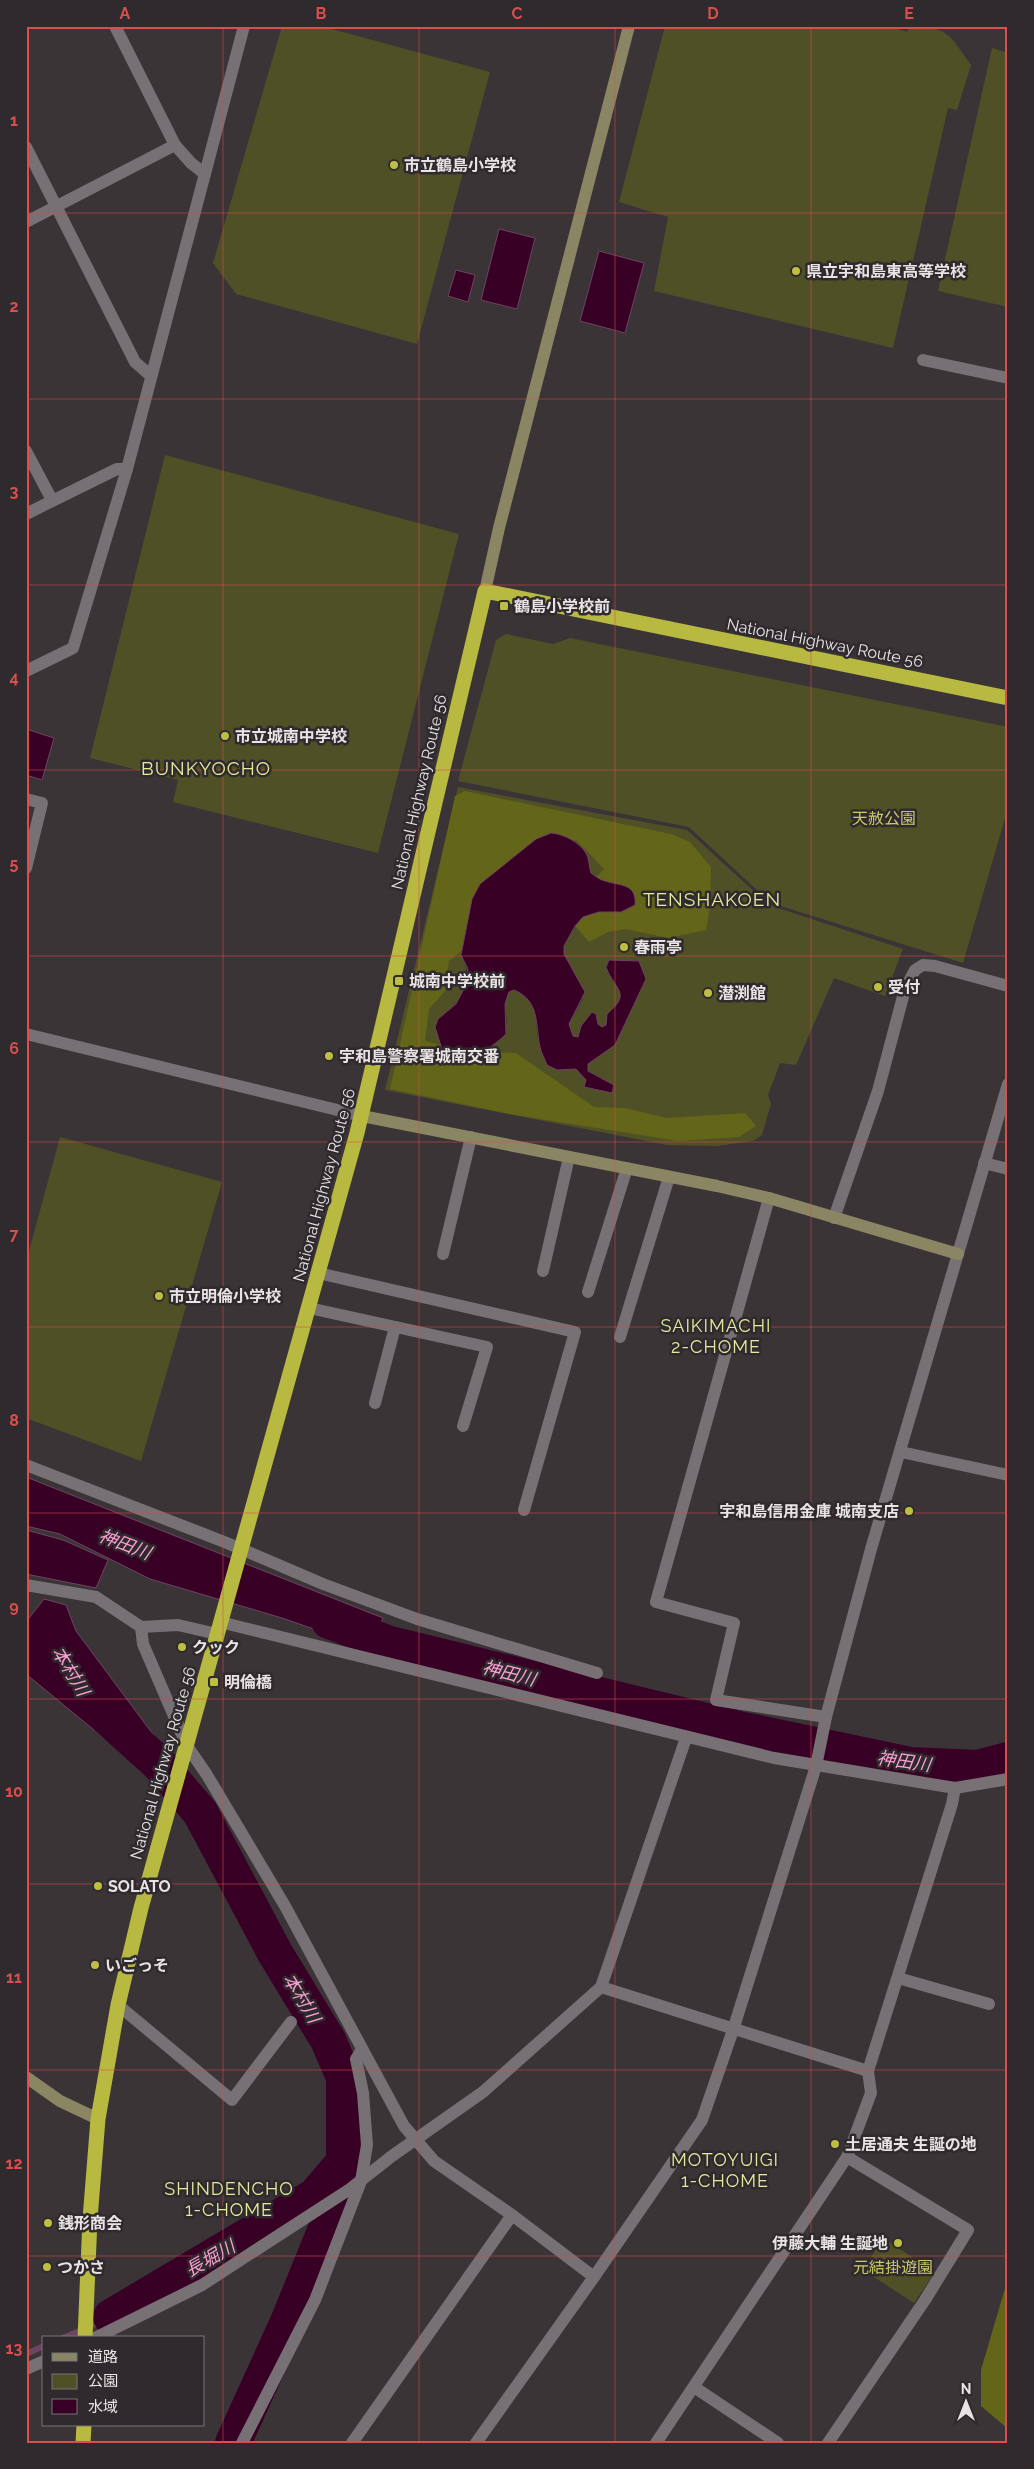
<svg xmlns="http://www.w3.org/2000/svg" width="1034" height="2469" viewBox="0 0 1034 2469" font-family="Raleway,'Noto Sans JP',sans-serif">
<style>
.green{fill:#4f5026;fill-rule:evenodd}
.forest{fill:#636518}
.water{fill:#390026;stroke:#6e4460}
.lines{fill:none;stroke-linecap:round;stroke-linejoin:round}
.stream{stroke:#6e4460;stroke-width:6}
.river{stroke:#390026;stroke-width:36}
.lane{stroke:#777074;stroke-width:12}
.street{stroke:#777074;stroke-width:12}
.secondary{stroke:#8a8664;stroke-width:12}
.highway{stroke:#b7b940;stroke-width:15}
.grid{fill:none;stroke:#da4e4e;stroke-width:1;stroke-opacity:0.55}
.poi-dot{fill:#bdbf43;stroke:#2f2a2d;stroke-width:2}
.labels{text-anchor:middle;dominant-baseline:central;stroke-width:5;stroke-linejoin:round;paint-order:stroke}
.poi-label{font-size:16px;font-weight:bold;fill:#e8e4e6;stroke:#2f2a2d;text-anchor:start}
.street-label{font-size:16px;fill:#e8e4e6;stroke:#2f2a2d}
.park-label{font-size:16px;fill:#c8cb65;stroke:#2f2a2d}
.neighbourhood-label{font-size:18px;letter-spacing:1px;fill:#e5e99a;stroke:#2f2a2d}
.water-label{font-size:18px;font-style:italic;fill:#fa9ed1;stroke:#2f2a2d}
.quarter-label{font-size:19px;letter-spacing:1px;fill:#e5e99a;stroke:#2f2a2d}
.neatline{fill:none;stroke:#da4e4e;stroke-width:2}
.grid-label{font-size:16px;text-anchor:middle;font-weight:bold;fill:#da4e4e}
</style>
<rect width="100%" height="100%" fill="#3a3437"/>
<!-- green -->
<g class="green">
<polygon points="282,26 321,26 490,72 417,344 236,294 213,263"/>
<path d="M665 26H890L907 32 910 26C949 26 950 36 971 65L957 110 948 108 893 348 654 291 668 217 619 202Z"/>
<polygon points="992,48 1008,53 1008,307 938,291"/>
<polygon points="165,455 459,534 378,853 173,802 178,780 90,758"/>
<polygon points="506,634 553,644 570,638 1008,727 1008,808 963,963 771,903 689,827 458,781 496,640"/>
<path d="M458 787 687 830 769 905 903 949 885 996 834 978 796 1065 780 1063 768 1095 771 1104 762 1135 753 1141 717 1146 667 1145 385 1090ZM587 854 590 873 603 881 564 946V954L583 999 569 1024 573 1036 578 1037 581 1026 597 1018 598 1024 602 1027 606 1025 607 1014C615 1007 621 1001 621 990L609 975 606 967 609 960H636L646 979 615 1045 588 1064V1071L601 1077 584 1086 586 1080 576 1069 557 1070C552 1063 542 1055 540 1048 532 1023 544 1002 513 990L509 992 505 1004 507 1023 438 1019C461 1000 476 986 461 955Z"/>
<polygon points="60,1137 222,1182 141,1461 26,1418 26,1262"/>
<polygon points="883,2238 935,2272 914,2303 863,2270"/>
</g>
<!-- forest -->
<g class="forest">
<polygon points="465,791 671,834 690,842 711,867 710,906 706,930 668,938 626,929 608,932 589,942 572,922 583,890 604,869 576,840 547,847 477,939 449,961 446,990 429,1009 425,1041 462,1051 516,1053 594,1107 625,1108 667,1118 745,1113 756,1126 739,1137 678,1141 515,1115 390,1089 455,796"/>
<polygon points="1008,2278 1008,2428 1007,2428 981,2406 981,2370"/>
</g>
<!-- water -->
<g class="water">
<polygon points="499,229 535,238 517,309 481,300"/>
<polygon points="599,251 644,263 625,333 580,321"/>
<polygon points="456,270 475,275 468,302 448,296"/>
<polygon points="26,729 54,738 42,780 26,775"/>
<path d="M551 833C564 834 579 842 586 853 589 858 589 867 591 873 595 876 600 880 605 881 620 886 637 883 635 905L621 912H599L583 917 575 926 564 946V954L585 992 569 1024 573 1036 578 1037 581 1026 592 1012 596 1014 598 1024 602 1027 606 1025 607 1014C633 992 614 990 606 967L609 960 639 961 646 979 615 1045 588 1064V1071L614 1085 612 1093 584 1087 586 1080 576 1069 557 1070 547 1065C545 1059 541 1053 540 1047 535 1023 540 1001 514 990L509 992 505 1004 506 1034C492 1048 467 1064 446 1062L435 1027 438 1019 456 1004 466 985 468 969 461 955 472 899 480 884 536 839Z"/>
<polygon points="26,1477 383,1618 372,1649 282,1618 150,1579 60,1534 26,1526"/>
<polygon points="26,1530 63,1540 108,1560 96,1588 26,1574"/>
<polygon points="44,1599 66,1605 76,1631 155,1737 133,1762 26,1674 26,1622"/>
</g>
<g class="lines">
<!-- stream -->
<g class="stream">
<polyline points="63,2338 111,2317"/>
<polyline points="26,2354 44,2346"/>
</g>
<!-- river -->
<g class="river">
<polyline points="329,1621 390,1644 739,1729 911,1765 978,1768 1008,1760"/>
<polyline points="107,1717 157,1762 200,1812 275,1953 328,2040 344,2077 344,2172 338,2199 288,2322 233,2443"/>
<polyline points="111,2317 315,2196 344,2162"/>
</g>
<!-- lane -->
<g class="lane">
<polyline points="923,360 1008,378"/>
<polyline points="26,799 42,803 26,868"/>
<polyline points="834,1218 878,1091 905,989 915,970 923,965 935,966 1008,986"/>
<polyline points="443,1254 471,1137"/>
<polyline points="543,1271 569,1157"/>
<polyline points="588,1292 627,1168"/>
<polyline points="309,1308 487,1347 463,1426"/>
<polyline points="620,1337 669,1177"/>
<polyline points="375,1403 395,1327"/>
<polyline points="898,1978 989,2004"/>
<polyline points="118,2005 232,2100 291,2022"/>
</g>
<!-- street -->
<g class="street">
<polyline points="115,26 175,145 191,163 205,174"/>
<polyline points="26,147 135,362 151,376"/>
<polyline points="26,222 175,145"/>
<polyline points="26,451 52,500"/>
<polyline points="26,514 117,469 127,469"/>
<polyline points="26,671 73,648 127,469 244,26"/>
<polyline points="26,1034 362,1116"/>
<polyline points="984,1163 1008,1169"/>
<polyline points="769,1198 656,1602 734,1623 716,1700 826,1717"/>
<polyline points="318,1273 575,1332 524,1510"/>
<polyline points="901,1452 1008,1475"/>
<polyline points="26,1465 227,1543 323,1584 417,1619 597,1673"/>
<polyline points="26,1585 96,1597 141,1627 178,1625 217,1634"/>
<polyline points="220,1622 774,1758 955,1788 1008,1779"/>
<polyline points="141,1627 143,1644 187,1746 207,1775 285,1906 404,2126 434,2161 512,2215 594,2277"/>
<polyline points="601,1987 868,2071"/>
<polyline points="95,2338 202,2285 350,2189 392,2156 483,2092 601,1987 686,1738"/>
<polyline points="26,2369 44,2361"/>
<polyline points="694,2387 778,2443"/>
<polyline points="242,2443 315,2300 361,2181 367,2145 363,2093 356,2059 362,2049"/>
<polyline points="352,2443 512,2215"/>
<polyline points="476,2443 594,2277 702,2120 733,2030 816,1766 826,1717 871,1549 1008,1084"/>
<polyline points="656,2443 847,2157 871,2093 868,2071 952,1804 955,1788"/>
<polyline points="828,2443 925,2300 968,2230 847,2157"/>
</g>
<!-- secondary -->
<g class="secondary">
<polyline points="485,591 499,528 629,26"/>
<polyline points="362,1116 717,1186 769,1198 958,1254"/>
<polyline points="26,2077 60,2101 98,2119"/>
</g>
<!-- highway -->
<g class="highway">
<polyline points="85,2338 90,2219 98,2119 118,2005 141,1908 357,1133 485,591 1008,698"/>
<polyline points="83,2443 84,2425"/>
</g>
</g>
<!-- grid -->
<path class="grid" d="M223 26V2443M419 26V2443M615 26V2443M811 26V2443M26 213H1008M26 399H1008M26 585H1008M26 770H1008M26 956H1008M26 1142H1008M26 1327H1008M26 1513H1008M26 1699H1008M26 1884H1008M26 2070H1008M26 2256H1008"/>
<!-- markers -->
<g class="poi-dot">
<circle cx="394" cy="165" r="5"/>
<circle cx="796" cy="271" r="5"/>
<rect x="499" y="601" width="10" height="10" rx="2.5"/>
<circle cx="225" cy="736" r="5"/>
<circle cx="624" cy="947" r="5"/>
<rect x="394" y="976" width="10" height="10" rx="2.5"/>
<circle cx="878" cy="987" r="5"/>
<circle cx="708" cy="993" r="5"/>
<circle cx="329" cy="1056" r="5"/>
<circle cx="159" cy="1296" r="5"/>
<circle cx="909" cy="1511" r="5"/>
<circle cx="182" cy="1647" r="5"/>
<rect x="209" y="1677" width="10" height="10" rx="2.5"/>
<circle cx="98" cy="1886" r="5"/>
<circle cx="95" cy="1965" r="5"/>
<circle cx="835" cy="2144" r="5"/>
<circle cx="48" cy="2223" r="5"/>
<circle cx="898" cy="2243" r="5"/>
<circle cx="47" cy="2267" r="5"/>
</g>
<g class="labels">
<!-- poi labels -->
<g class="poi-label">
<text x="404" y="165">市立鶴島小学校</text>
<text x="806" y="271">県立宇和島東高等学校</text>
<text x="514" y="606">鶴島小学校前</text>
<text x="235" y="736">市立城南中学校</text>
<text x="634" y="947">春雨亭</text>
<text x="409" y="981">城南中学校前</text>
<text x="888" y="987">受付</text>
<text x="718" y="993">潜渕館</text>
<text x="339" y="1056">宇和島警察署城南交番</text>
<text x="169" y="1296">市立明倫小学校</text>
<text x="899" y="1511" text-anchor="end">宇和島信用金庫 城南支店</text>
<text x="192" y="1647">クック</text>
<text x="224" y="1682">明倫橋</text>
<text x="108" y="1886">SOLATO</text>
<text x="105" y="1965">いごっそ</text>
<text x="845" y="2144">土居通夫 生誕の地</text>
<text x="58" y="2223">銭形商会</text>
<text x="888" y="2243" text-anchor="end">伊藤大輔 生誕地</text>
<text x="57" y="2267">つかさ</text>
</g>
<!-- street labels -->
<g class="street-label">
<text transform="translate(825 643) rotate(11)">National Highway Route 56</text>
<text transform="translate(419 792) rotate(-77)">National Highway Route 56</text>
<text transform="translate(324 1185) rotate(-75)">National Highway Route 56</text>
<text transform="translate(163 1763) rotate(-74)">National Highway Route 56</text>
</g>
<!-- park labels -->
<g class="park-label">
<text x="884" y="818">天赦公園</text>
<text x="893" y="2267">元結掛遊園</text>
</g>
<!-- neighbourhood labels -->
<g class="neighbourhood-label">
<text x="716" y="1325">SAIKIMACHI<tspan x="716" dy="21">2-CHOME</tspan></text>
<text x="725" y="2159">MOTOYUIGI<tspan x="725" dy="21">1-CHOME</tspan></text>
<text x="229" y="2188">SHINDENCHO<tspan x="229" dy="21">1-CHOME</tspan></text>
</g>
<!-- water labels -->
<g class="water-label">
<text transform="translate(125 1544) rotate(21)">神田川</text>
<text transform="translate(71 1671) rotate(59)">本村川</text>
<text transform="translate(509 1673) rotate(14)">神田川</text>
<text transform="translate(904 1761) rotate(8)">神田川</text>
<text transform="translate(302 1998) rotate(59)">本村川</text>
<text transform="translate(210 2258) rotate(-30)">長堀川</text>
</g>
<!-- quarter labels -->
<g class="quarter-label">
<text x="206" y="768">BUNKYOCHO</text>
<text x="712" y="899">TENSHAKOEN</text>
</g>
</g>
<!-- border -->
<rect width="1034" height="2469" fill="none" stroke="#2f2a2d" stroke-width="55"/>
<!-- legend -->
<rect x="42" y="2336" width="162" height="90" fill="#2f2a2d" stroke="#797477"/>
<rect x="52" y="2353" width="25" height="8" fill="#8a8664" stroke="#797477"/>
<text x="88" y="2362" font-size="15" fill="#e8e4e6">道路</text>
<rect x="52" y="2374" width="25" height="15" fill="#4f5026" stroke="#797477"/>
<text x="88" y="2386" font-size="15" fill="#e8e4e6">公園</text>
<rect x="52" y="2399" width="25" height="15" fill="#390026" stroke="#797477"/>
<text x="88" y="2412" font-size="15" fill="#e8e4e6">水域</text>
<!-- north arrow -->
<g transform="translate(966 2402)" stroke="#2f2a2d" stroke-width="4" paint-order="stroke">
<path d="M0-4L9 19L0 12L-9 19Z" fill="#e8e4e6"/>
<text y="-8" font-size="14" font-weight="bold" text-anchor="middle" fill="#e8e4e6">N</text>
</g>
<rect x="28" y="28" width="978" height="2414" class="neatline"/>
<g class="grid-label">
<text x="125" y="19">A</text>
<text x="321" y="19">B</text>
<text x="517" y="19">C</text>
<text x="713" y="19">D</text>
<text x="909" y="19">E</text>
<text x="14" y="126">1</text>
<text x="14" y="312">2</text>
<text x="14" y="497">3</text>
<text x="14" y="683">4</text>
<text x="14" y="869">5</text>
<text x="14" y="1054">6</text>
<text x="14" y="1240">7</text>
<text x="14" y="1426">8</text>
<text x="14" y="1612">9</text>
<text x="14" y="1797">10</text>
<text x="14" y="1983">11</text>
<text x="14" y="2169">12</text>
<text x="14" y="2354">13</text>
</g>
</svg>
